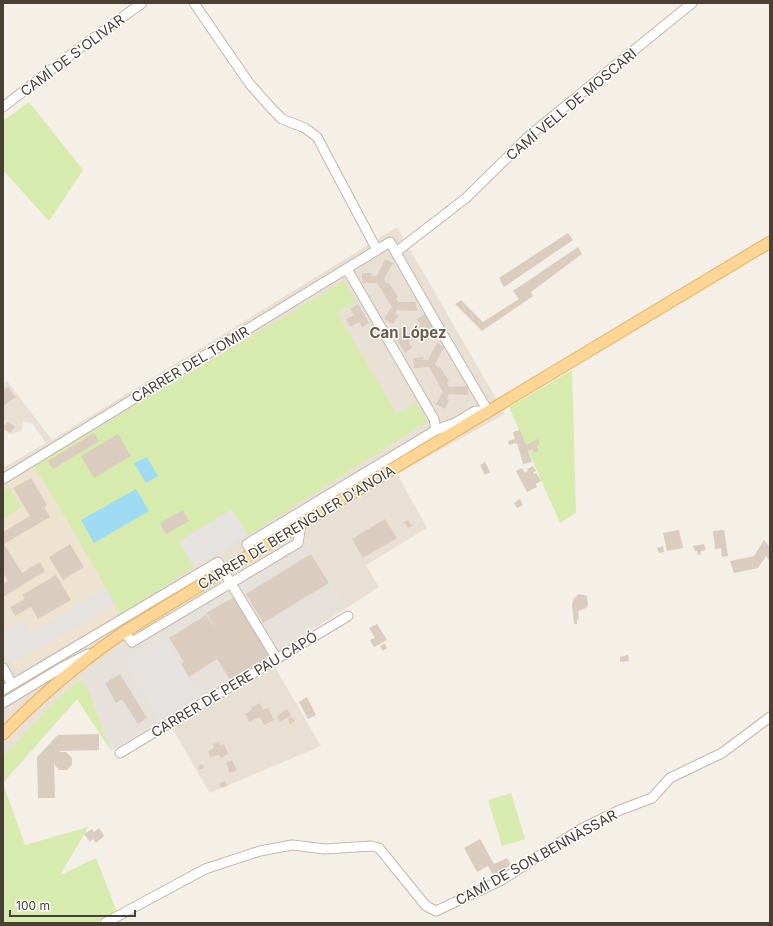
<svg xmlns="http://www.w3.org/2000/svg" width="773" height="926" viewBox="0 0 773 926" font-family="Inter,sans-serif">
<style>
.residential{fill:#e9e0d5}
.industrial{fill:#e7e1dc}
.education{fill:#eee3d0}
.green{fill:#d6ebad}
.parking{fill:#e5e2df}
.water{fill:#a0dbf4}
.building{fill:#daccbf}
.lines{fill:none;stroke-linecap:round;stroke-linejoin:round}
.minor-casing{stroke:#c3b9ac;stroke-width:11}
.major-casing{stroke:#eab25f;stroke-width:13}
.minor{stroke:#fff;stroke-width:9}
.major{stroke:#ffd695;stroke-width:11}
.labels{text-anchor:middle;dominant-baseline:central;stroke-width:3;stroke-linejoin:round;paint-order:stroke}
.street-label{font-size:14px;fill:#483f35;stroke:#fff}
.neighbourhood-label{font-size:15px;font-weight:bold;fill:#6b5b4c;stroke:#fff}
</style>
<rect width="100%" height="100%" fill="#f4efe7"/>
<!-- residential -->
<g class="residential">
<polygon points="397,227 505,414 397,474 427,528 366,565 379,587 345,609 307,545 303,535 113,650 55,701 3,756 3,468 46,443 32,423 23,422 22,431 10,434 3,430 3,426 5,422 3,418 3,385 7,381 52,440"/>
<polygon points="269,657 321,746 210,793 166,718"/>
</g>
<!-- industrial -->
<polygon class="industrial" points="303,535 307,545 345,609 269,657 111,751 89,691 80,679 113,650"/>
<!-- education -->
<polygon class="education" points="34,466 78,538 121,614 20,670 11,664 3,652 3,485"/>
<!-- green -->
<g class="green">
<polygon points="29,102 83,170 49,221 3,170 3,121"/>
<polygon points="344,281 356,301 337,313 397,414 416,403 428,421 248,535 231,510 179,541 194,567 121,614 64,515 34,466"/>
<polygon points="572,370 576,513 560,523 509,407"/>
<polygon points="9,487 22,507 3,519 3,491"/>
<polygon points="80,679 89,691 111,751 77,699 3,783 3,756 55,701"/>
<polygon points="3,784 25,845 88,827 82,838 60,875 96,858 117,912 95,923 3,923"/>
<polygon points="511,793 525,839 502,846 488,800"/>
</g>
<!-- parking -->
<g class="parking">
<polygon points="232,509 248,535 194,567 179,541"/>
<polygon points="106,587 115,604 11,664 3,652 3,632 23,620 31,633"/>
<polygon points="163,634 201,696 158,720 123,660"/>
</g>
<!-- water -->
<g class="water">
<polygon points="147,457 158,476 146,483 134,463"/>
<polygon points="136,489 149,511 94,543 81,520"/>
</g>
<!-- building -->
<g class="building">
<polygon points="568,233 573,240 504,287 499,278"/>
<polygon points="578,247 582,254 531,292 533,296 482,331 455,304 461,300 483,322 519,299 513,291"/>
<polygon points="385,259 393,263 384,279 386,283 389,283 398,297 396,298 398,302 416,302 417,311 397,310 395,314 398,316 393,324 384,319 392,307 377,283 362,283 362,273 372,273 371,276 377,276"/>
<polygon points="358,304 369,323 362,327 359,322 350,327 346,319 354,315 350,309"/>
<polygon points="425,314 436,333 428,338 425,332 409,342 412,348 405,353 393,333 401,328 405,335 413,330 420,325 417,319"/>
<polygon points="437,343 444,347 435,364 438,368 440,367 449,381 447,383 449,387 468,386 468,395 449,394 447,399 449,400 445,409 436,404 443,392 429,367 414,368 413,358 424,357 423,360 428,360"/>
<polygon points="4,387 5,389 8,387 16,397 3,406"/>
<polygon points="8,422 15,427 10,433 3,428"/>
<polygon points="520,430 526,445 538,439 540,444 536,446 539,451 534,453 532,449 528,451 532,462 523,464 517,443 509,445 508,441 515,439 513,432"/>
<polygon points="94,433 99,441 53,469 48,461"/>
<polygon points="118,434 131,456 94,478 81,456"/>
<polygon points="485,462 490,472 485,475 480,465"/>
<polygon points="533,466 536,471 533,472 534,474 536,473 541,481 536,484 537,487 527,492 516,471 522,468 525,473 528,471 527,469"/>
<polygon points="31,478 47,505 44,507 50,517 4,544 22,573 40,562 45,571 3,597 3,584 8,581 3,572 3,532 30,516 13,488"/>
<polygon points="520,499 523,505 517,508 514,503"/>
<polygon points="183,510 189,521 166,534 160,523"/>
<polygon points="385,519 397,538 363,558 352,539"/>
<polygon points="408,520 412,526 408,528 404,522"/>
<polygon points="679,530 683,548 667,551 663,533"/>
<polygon points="724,530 728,556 722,557 721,548 715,549 713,531"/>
<polygon points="764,540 770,548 770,561 766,556 758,568 734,573 730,561 754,556"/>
<polygon points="70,544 84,567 63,580 49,557"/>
<polygon points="704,544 706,550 701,551 701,554 698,555 697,551 695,551 693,546"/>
<polygon points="663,546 664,552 659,553 657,548"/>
<polygon points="311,554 329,583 263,623 246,594"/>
<polygon points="56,575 71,600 38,619 31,607 15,616 10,607 25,599 22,595"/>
<polygon points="579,594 587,596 588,605 586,608 578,611 579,619 577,620 577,624 574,624 572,604 574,598"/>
<polygon points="234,597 269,656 230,680 217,659 189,677 181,664 184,662 169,638 206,615 217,631 206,613"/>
<polygon points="377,624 387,640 374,647 370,640 375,638 369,628"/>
<polygon points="385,644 387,648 383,651 380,646"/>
<polygon points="628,655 629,661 620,662 620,657"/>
<polygon points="120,674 147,718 138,724 122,699 116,703 105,683"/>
<polygon points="307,697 316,715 308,719 299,702"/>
<polygon points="260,703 263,710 268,708 274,720 264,725 260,717 249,722 245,714 252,710 251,708"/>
<polygon points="287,709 291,715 280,722 277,716"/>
<polygon points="292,717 295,721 290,724 288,719"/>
<polygon points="99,734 99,750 60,751 59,752 66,752 72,758 72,765 67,770 59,770 54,764 55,798 38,798 37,757 58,735"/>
<polygon points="219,742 220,745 224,744 228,754 221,758 219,755 210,757 208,751 214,748 213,744"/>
<polygon points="232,760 237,770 230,773 226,763"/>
<polygon points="203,764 204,768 199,770 198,766"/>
<polygon points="225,781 227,786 221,788 219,784"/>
<polygon points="99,828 104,836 96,843 93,839 90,842 84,834 92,829 94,832"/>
<polygon points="480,839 494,864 507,858 511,865 493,875 488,866 477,872 464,848"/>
</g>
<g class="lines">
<!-- minor casing -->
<g class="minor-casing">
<g id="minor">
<polyline points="194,3 249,83 271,108 282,119 305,128 317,137 377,250"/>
<polyline points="3,107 77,50 142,3"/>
<polyline points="396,252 466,198 530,135 692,3"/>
<polyline points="347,269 434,419 436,430"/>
<polyline points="3,479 390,242 432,316 488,411"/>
<polyline points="253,554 247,544 436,430 455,423 475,411 488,411"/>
<polyline points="124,632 132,642 298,543 301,524"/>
<polyline points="3,668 12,684"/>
<polyline points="3,690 218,562 277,659"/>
<polyline points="3,703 61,668 88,654"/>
<polyline points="120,753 348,616"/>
<polyline points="105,923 205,869 260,851 292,845 325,849 371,846 379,848 426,906 436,911 500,881 581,829 620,810 652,798 670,778 722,753 770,717"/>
</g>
</g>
<!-- major casing -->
<g class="major-casing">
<path id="major" d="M3 734C40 696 81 661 124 632L301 524 770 242"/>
</g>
<!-- minor -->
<use href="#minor" class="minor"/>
<!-- major -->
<use href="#major" class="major"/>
</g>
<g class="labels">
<!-- street labels -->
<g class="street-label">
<text transform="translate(72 55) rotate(-37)">CAMÍ DE S'OLIVAR</text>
<text transform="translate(571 104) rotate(-40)">CAMÍ VELL DE MOSCARI</text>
<text transform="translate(190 364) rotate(-31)">CARRER DEL TOMIR</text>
<text transform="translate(296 527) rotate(-31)">CARRER DE BERENGUER D'ANOIA</text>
<text transform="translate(234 684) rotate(-31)">CARRER DE PERE PAU CAPÓ</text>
<text transform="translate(536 857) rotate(-29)">CAMÍ DE SON BENNÀSSAR</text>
</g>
<!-- neighbourhood labels -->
<g class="neighbourhood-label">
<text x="408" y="332">Can López</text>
</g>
</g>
<!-- border -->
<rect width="773" height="926" fill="none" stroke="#483f35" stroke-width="8"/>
<!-- scale -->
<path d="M10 910v6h125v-6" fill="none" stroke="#483f35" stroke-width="2"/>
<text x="16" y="910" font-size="12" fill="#483f35" stroke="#ffffff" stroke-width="3" paint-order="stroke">100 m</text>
</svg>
